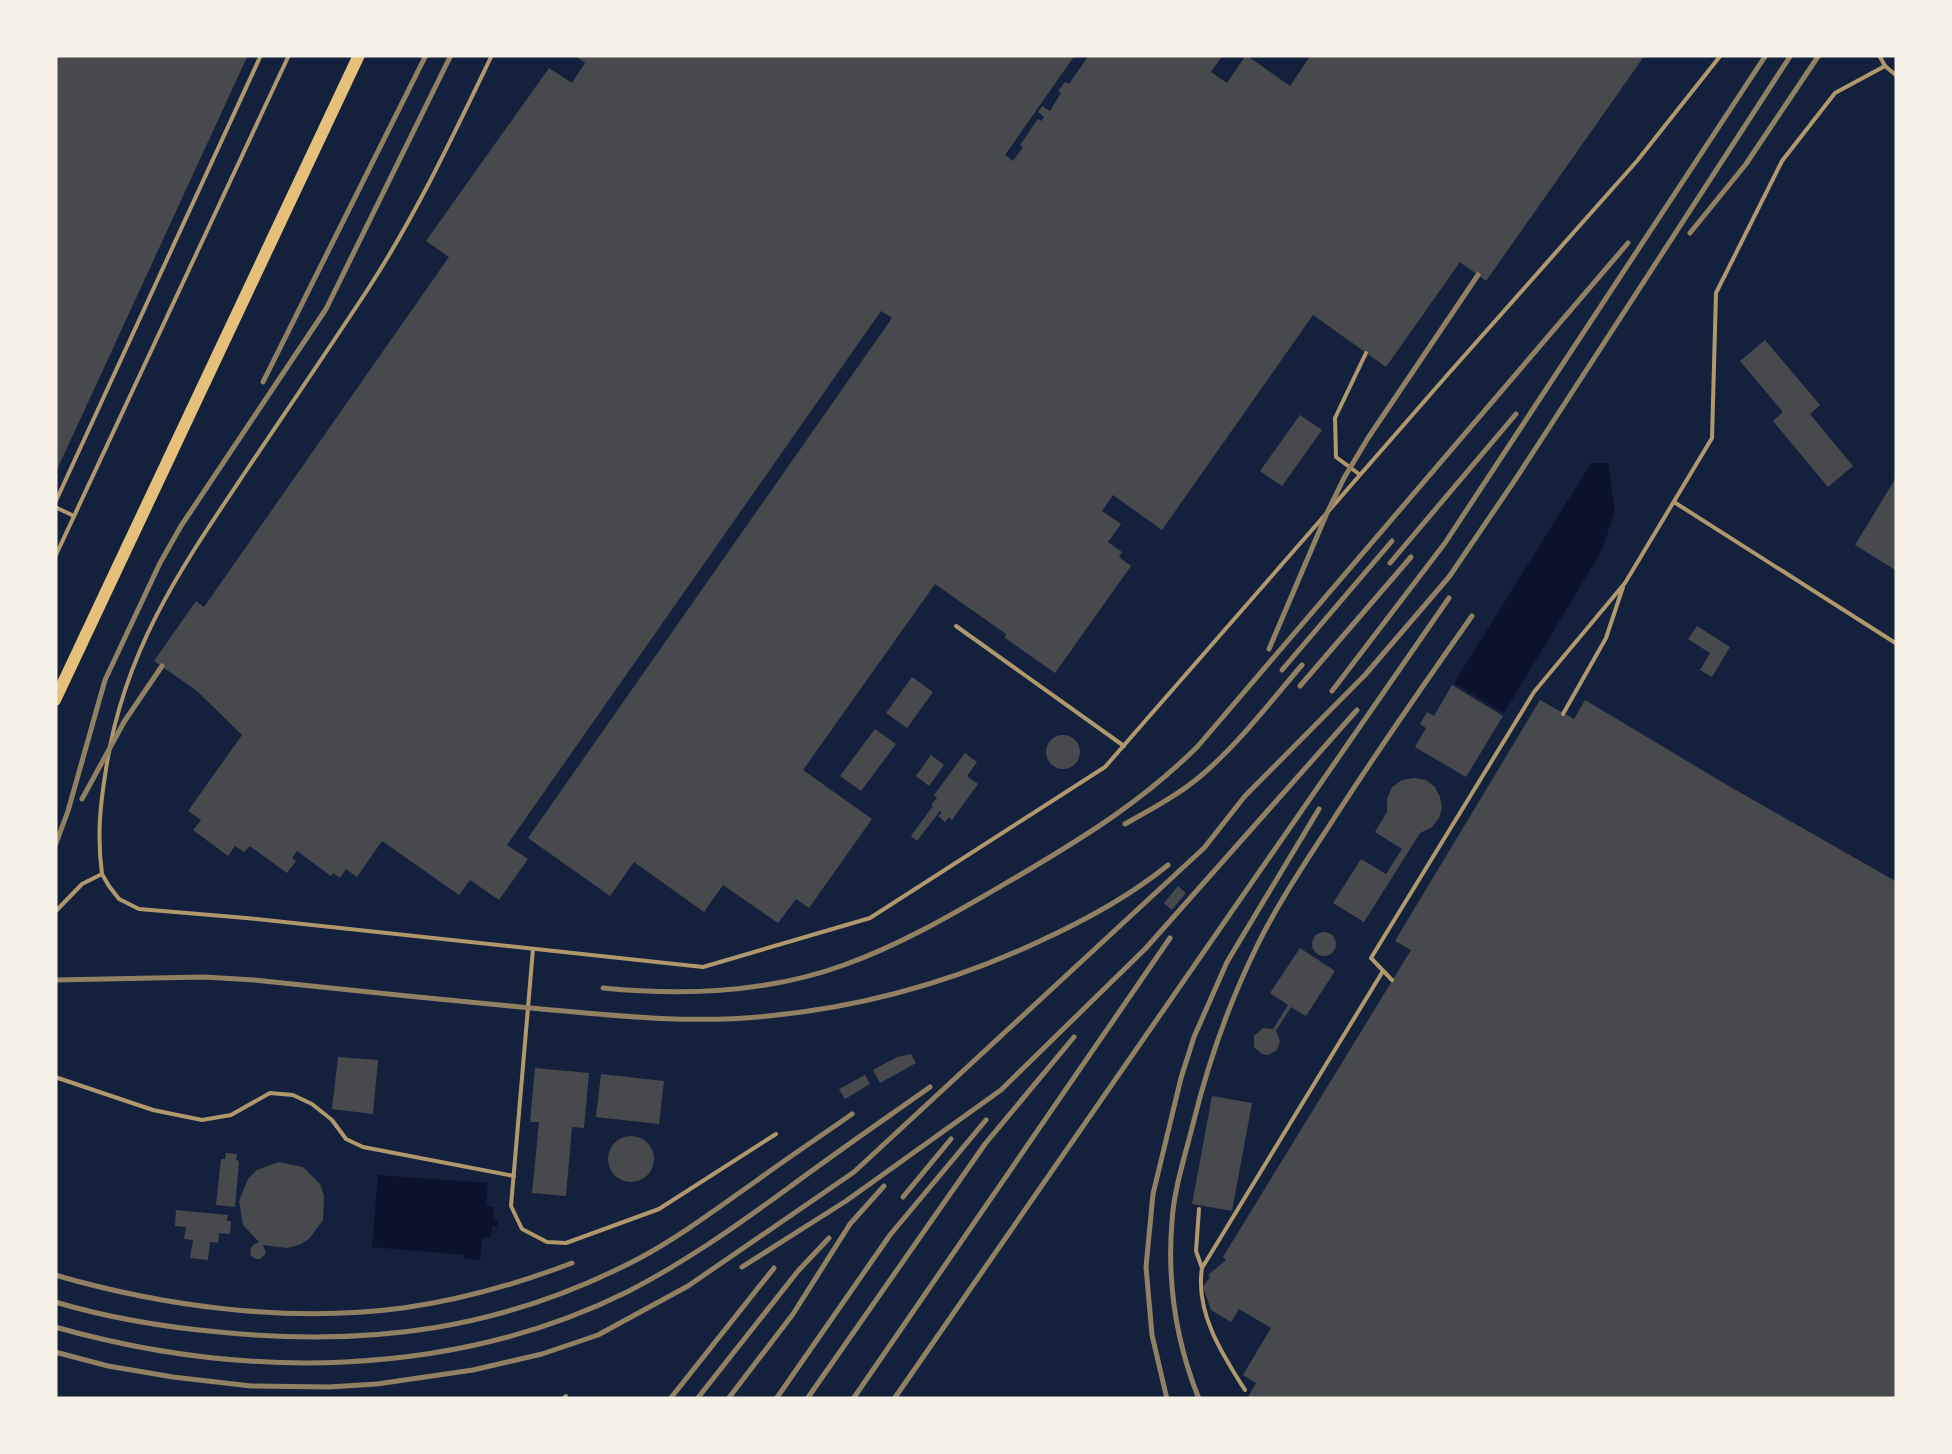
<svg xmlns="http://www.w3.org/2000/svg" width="1952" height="1454" viewBox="0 0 1952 1454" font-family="Karla,sans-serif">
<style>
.water{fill:#0b132b}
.building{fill:#48494c}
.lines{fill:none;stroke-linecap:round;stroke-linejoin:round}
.service{stroke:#b1986c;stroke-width:4}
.secondary{stroke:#e5c07b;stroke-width:12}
.rail{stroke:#918062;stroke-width:5}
</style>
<rect width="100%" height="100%" fill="#14213d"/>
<!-- water -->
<g class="water">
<polygon points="1591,463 1608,463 1615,510 1602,550 1504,713 1454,683"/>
<polygon points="378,1175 488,1183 486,1206 494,1207 493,1218 498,1220 497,1227 492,1226 491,1238 482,1238 480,1260 464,1258 464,1255 372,1247"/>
</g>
<!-- building -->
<g class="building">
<polygon points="55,55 248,55 55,474"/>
<polygon points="574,55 1075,55 1005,155 1013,161 1023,147 1020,145 1038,119 1042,121 1044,117 1038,112 1042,106 1050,111 1061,93 1058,91 1065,82 1069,84 1089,55 1223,55 1211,72 1227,83 1246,55 1290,86 1311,55 1645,55 1486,281 1460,262 1386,367 1313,315 1162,530 1113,495 1102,511 1121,524 1108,542 1122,552 1119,557 1131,566 1055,673 1005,638 1006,634 935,584 803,770 872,819 809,908 796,899 778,923 723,885 704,912 634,862 610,896 528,838 892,318 881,311 507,845 528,859 499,900 470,880 459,895 382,841 357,877 346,869 340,878 333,873 331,876 297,851 292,858 296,861 287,873 250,846 244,852 235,846 228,856 193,830 201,820 188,811 242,735 197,691 154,661 196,601 204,607 449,257 426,241 549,68 572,83 585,63"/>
<polygon points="1765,340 1820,405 1810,414 1853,466 1828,487 1773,421 1783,412 1740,361"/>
<polygon points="1300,415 1322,430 1282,486 1260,471"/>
<polygon points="1897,476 1897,571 1855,545"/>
<polygon points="1697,626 1730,647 1712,677 1700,670 1710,653 1688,639"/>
<polygon points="912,677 933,692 907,728 886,713"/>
<polygon points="1452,685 1503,716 1466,777 1415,747 1426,728 1420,724 1427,712 1434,716"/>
<polygon points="1540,700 1574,719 1585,700 1722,782 1897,882 1897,1399 1247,1399 1256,1383 1243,1375 1271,1328 1239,1309 1231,1322 1211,1310 1203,1287 1210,1277 1208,1275 1226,1260 1223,1257 1411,950 1395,941"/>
<polygon points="875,729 896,744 861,791 840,776"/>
<circle cx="1063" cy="752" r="17"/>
<polygon points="965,753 977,762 967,776 978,784 952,820 949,817 945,822 938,816 942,812 940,811 917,841 911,836 933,806 931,805 937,798 934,795"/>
<polygon points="931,755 944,765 929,786 916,776"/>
<polygon points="1414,778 1426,780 1435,787 1440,797 1442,808 1439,818 1432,827 1420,833 1364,922 1333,903 1361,859 1386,874 1402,849 1375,832 1387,812 1387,799 1392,787 1402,780"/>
<polygon points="1178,886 1186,893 1172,910 1164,903"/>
<circle cx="1324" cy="944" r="12"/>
<polygon points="1300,948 1335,971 1306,1016 1291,1007 1276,1031 1280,1041 1277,1050 1268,1055 1262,1054 1254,1047 1254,1036 1263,1028 1273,1029 1288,1005 1270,993"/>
<polygon points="911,1054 916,1063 880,1083 873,1070 897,1057"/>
<polygon points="338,1057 378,1060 373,1114 332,1109"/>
<polygon points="535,1068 589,1073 584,1128 572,1127 566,1196 532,1193 539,1122 530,1122"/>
<polygon points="601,1074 664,1081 659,1124 596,1117"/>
<polygon points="865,1075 870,1084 845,1099 839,1089"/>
<polygon points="1212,1096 1252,1103 1232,1211 1192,1204"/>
<circle cx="631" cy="1159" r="23"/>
<polygon points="226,1153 237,1154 236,1160 239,1161 235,1207 216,1205 221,1159 225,1159"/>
<polygon points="279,1162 303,1167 320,1184 324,1196 323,1220 309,1239 299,1245 287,1248 263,1245 266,1253 260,1259 256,1259 251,1256 250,1250 253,1245 259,1242 243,1225 239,1201 248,1179 257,1170"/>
<polygon points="176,1210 228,1215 227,1221 231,1221 230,1234 219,1233 218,1243 210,1242 208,1260 190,1258 193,1240 184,1239 186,1227 175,1226"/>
</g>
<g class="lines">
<!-- service -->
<g class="service">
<polyline points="1879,55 1885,66 1897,76"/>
<polyline points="1359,474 1336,457 1335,418 1366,353"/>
<polyline points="1674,502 1897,644"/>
<polyline points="55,503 261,55"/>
<polyline points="55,507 74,516"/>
<polyline points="55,557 289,55"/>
<polyline points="956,626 1124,746"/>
<polyline points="1563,714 1606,638 1623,587"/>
<polyline points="102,874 109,886 119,899 139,909 246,918 703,967 870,918 1105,767 1449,373 1637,161 1721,55"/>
<path d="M55 912 82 884 102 874C97 836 100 806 106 769 124 650 181 568 246 471 287 410 328 350 368 289 416 215 454 134 492 55"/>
<polyline points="533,949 511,1206 522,1229 547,1242 566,1243 659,1209 776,1134"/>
<polyline points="1392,980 1371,958 1534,692 1625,583 1712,438 1716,293 1782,161 1835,93 1885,66"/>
<polyline points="55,1077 153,1110 202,1120 231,1115 270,1093 293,1095 312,1104 332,1120 346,1139 363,1147 514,1176"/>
<polyline points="1199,1209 1196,1251 1202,1268 1383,971"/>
<path d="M1202 1268C1195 1312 1222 1354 1245 1390"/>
<polyline points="563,1399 566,1396"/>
</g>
<!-- secondary -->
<polyline class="secondary" points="55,700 359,55"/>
<!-- rail -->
<g class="rail">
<polyline points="1690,233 1746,164 1819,55"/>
<polyline points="263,382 426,55"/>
<polyline points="1390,563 1516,414"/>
<polyline points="1269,649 1327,513 1344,478 1368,438 1478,275"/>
<polyline points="1282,670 1392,541"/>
<polyline points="1300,686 1411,557"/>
<polyline points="1332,691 1445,543 1766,55"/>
<polyline points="82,799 124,722 162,666"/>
<path d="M1125 824C1152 809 1180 794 1203 774 1240 742 1270 702 1302 665"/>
<polyline points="55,846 68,811 105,680 160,563 181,526 326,309 451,55"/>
<path d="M55 980 204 977 254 980C350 990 445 1000 541 1009 617 1016 692 1024 768 1016 862 1007 952 982 1038 942 1084 921 1129 897 1168 865"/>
<path d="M603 988C683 996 767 993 844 965 906 943 963 908 1020 875 1086 836 1144 800 1198 746L1628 243"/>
<polyline points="903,1197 951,1139"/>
<polyline points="742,1267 846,1201 1001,1090 1146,948 1357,710"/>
<path d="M55 1275C165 1307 289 1323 403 1308 461 1300 517 1284 572 1263"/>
<path d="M55 1302C109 1318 163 1327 219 1332 370 1347 502 1330 638 1259 681 1236 719 1207 759 1179 789 1157 821 1136 852 1114"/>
<path d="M55 1327C242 1380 451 1379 627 1292 684 1263 736 1226 787 1189 834 1154 882 1121 930 1087"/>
<polyline points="55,1352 108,1366 173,1377 251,1386 329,1387 377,1384 473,1370 542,1354 598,1335 688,1286 854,1172 1204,848 1245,796 1365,675 1449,577 1517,477 1791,55"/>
<polyline points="670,1399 774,1268"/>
<polyline points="697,1399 798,1271 829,1238"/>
<polyline points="728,1399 793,1314 850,1224 884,1186"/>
<polyline points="776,1399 890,1235 986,1120"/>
<polyline points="807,1399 985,1144 1074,1037"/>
<polyline points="853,1399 1170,938"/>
<polyline points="894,1399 1449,598"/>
<polyline points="1167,1399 1152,1335 1146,1267 1153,1194 1181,1078 1194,1037 1227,962 1319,809"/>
<path d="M1199 1399C1176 1342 1167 1282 1172 1221 1174 1189 1185 1156 1193 1124 1208 1063 1229 1003 1257 946 1278 903 1305 863 1331 823 1376 753 1424 684 1472 616"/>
</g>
</g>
<!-- border -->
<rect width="1952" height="1454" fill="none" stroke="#f6f1e7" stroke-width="115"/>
</svg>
